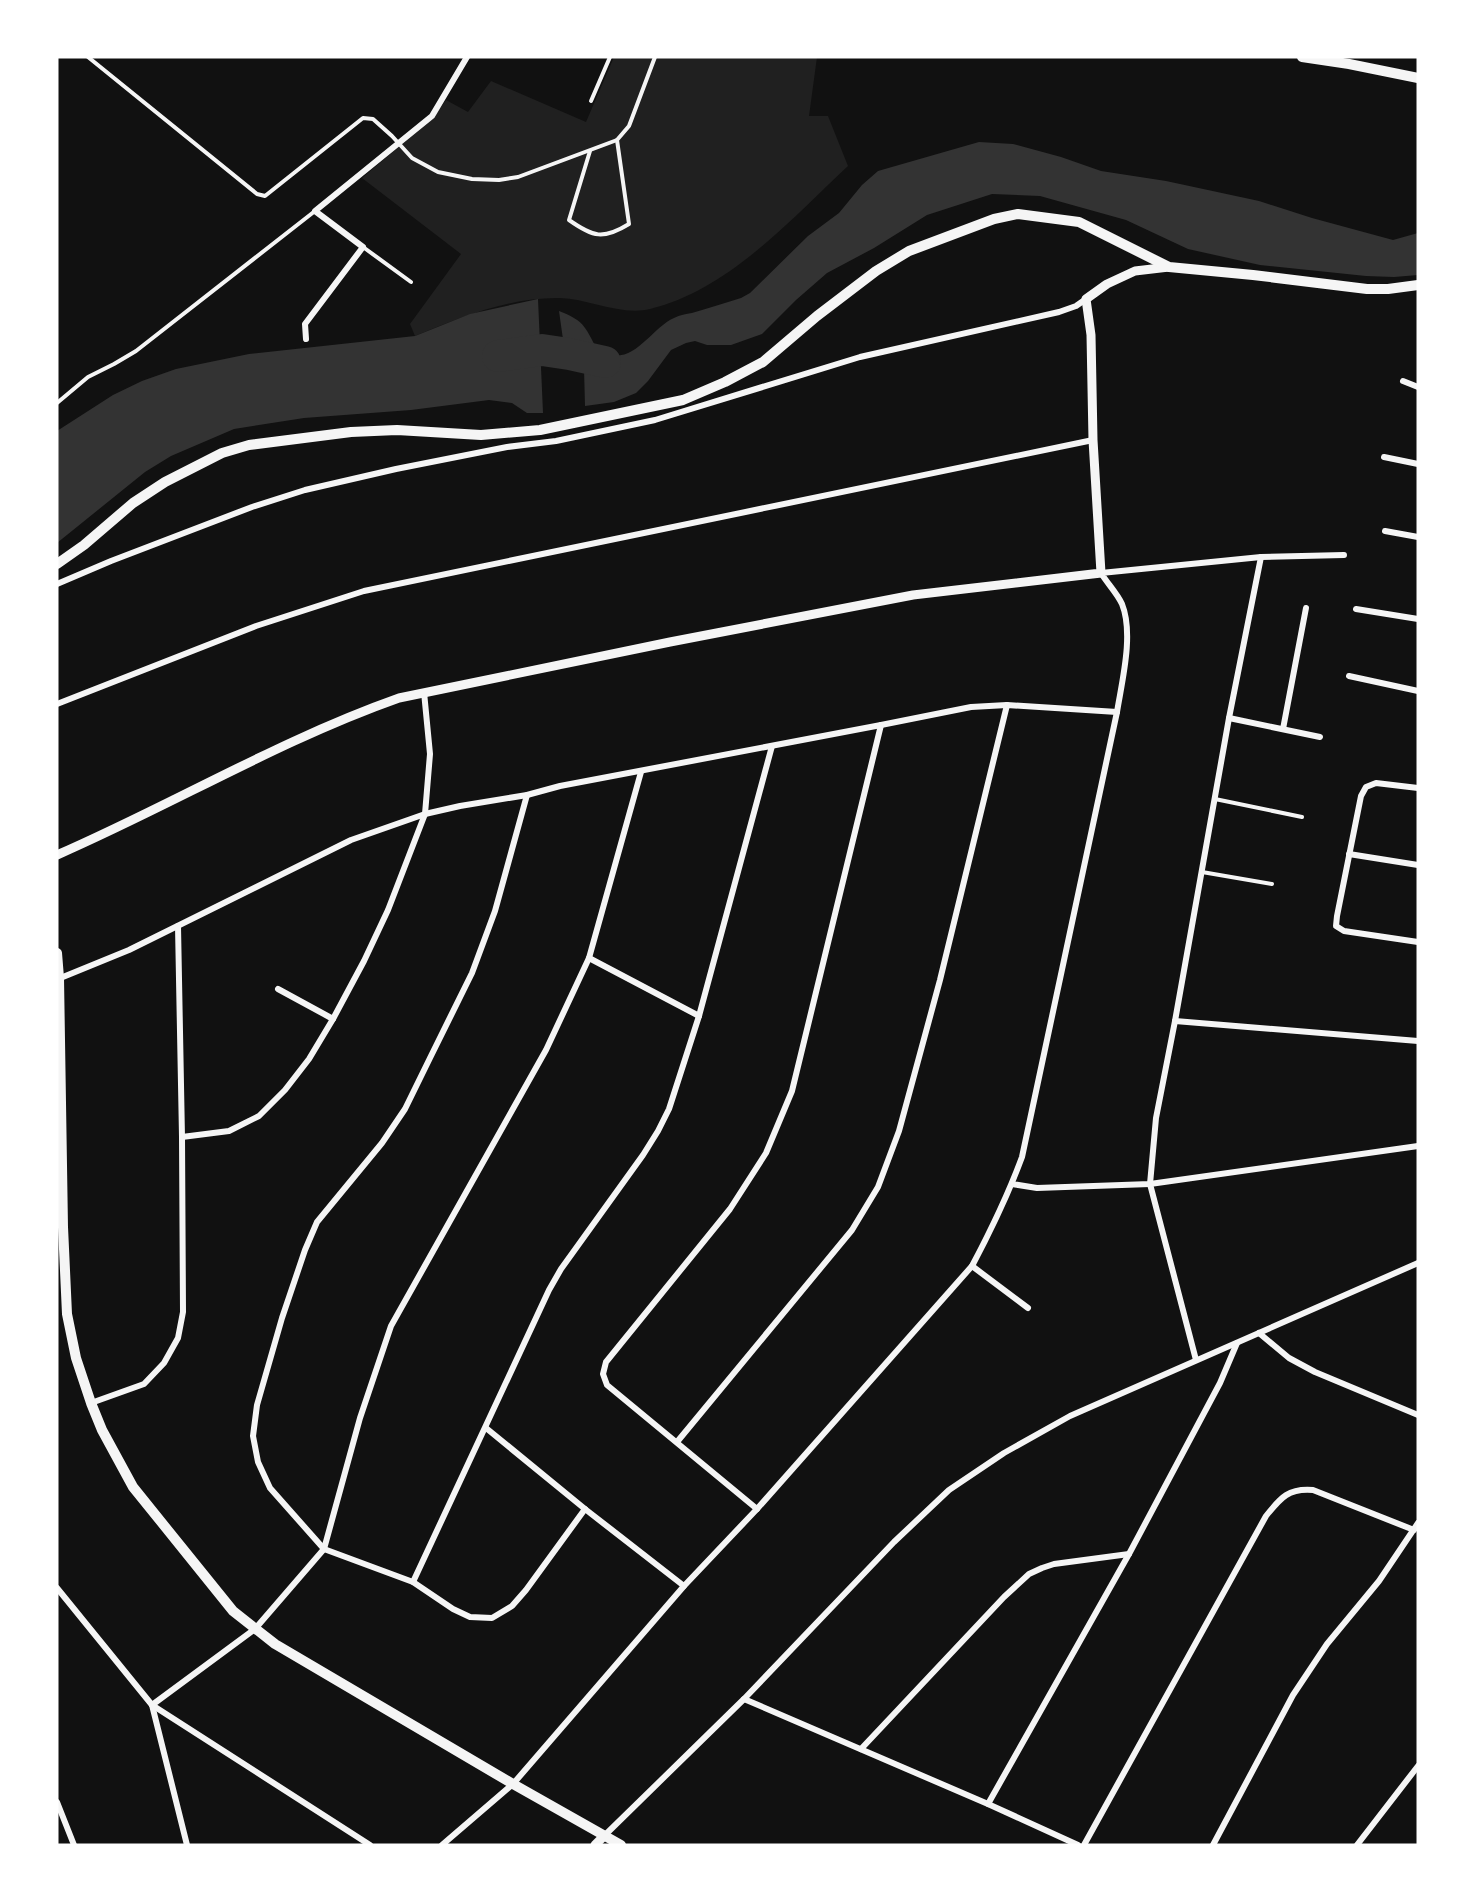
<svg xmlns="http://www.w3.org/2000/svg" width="1475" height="1902" viewBox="0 0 1475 1902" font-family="'DM Sans',sans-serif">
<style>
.green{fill:#202020}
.water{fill:#333}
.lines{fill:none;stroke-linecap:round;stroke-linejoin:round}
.river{stroke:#333;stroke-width:32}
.service{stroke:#f5f5f5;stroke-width:4}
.minor{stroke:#f5f5f5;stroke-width:6}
.tertiary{stroke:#f5f5f5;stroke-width:9}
.secondary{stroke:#f5f5f5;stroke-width:10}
</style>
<rect width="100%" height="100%" fill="#111"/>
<!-- green -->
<path class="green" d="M614 57H817L809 116H828L848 166C790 220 730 289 650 309 621 316 590 299 560 298 510 297 461 317 415 336L410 324 461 254 362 178 433 118 446 100 468 112 491 81 586 122Z"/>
<!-- water -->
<g class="water">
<path d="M979 142 1013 144 1061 157 1101 171 1166 181 1259 201 1312 218 1393 240 1418 233V275L1394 277 1366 276 1260 265 1188 249 1126 220 1040 196 992 194 927 215 874 248 827 273 796 300 762 334 731 345H707L695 341 686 343 671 350 648 381 636 393 614 402 585 406 584 368H567L559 311C569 315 579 319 585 328 592 337 594 349 604 353 634 366 651 328 674 318 680 315 686 314 692 313 709 308 725 303 741 298L750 293 808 236 839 213 862 185 878 171Z"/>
<polygon points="538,299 543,413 527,413 512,403 489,400 411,410 304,418 234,429 171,456 145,472 57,543 57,431 113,395 142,381 176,369 249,354 415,336 470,314"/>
</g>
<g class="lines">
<!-- river -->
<polyline class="river" points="498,356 542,350 569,354 605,362"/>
<!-- service -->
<g class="service">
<polyline points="88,57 257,194 265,196 363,118 373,119 392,136 412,158 438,172 472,179 499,180 518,177 617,140 629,126 655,57"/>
<polyline points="591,101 610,57"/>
<path d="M590 151 569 220C593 237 603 240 629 224L617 140"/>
<polyline points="363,247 411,282"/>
<polyline points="57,403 88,377 114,364 136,351 315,211"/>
<polyline points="1215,799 1302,817"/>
<polyline points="1202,872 1272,884"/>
</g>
<!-- minor -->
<g class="minor">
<polyline points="306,339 305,324 363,247 315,211 432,116 467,57"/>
<polyline points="1403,381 1418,387"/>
<polyline points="1384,457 1418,464"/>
<polyline points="1385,531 1418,537"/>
<polyline points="57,584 111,561 252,507 305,490 396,469 507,447 556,441 655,420 860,357 1059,312 1076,306 1086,299"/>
<polyline points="1356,609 1418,619"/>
<polyline points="1349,676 1418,691"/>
<polyline points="57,704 256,626 364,591 1093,440"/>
<polyline points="1229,718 1320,737"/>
<polyline points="1283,729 1306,608"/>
<polyline points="1418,788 1376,783 1366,787 1361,796 1337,916 1336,926 1344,931 1418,942"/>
<polyline points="527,795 495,911 472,973 430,1058 405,1109 382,1143 317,1222 305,1250 282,1318 257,1405 253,1436 258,1462 270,1488 324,1549 413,1582 453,1609 470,1617 492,1618 512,1606 526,1590 585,1509"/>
<polyline points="1349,854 1418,865"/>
<polyline points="589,958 699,1016"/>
<polyline points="58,979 129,950 351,840 425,814 460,806 527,795 560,786 881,725 971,707 1007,705 1117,712"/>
<polyline points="278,989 333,1019"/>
<polyline points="1175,1021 1418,1041"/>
<polyline points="182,1137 229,1131 259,1116 285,1090 309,1059 333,1019 364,961 388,910 425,814 430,754 424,692"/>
<polyline points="1012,1184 1037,1188 1150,1184 1418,1146"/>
<polyline points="972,1266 1028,1308"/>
<polyline points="1259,1333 1289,1358 1315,1372 1418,1415"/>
<polyline points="1196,1360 1150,1184 1156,1118 1175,1021 1229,718 1261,557"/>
<polyline points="91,1403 144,1384 164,1363 178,1338 183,1312 182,1137 178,926"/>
<polyline points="486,1428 585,1509 684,1586"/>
<polyline points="677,1442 852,1230 878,1187 899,1131 940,980 1007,705"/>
<polyline points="757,1509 607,1385 603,1374 606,1362 730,1209 766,1153 792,1091 881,725"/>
<polyline points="413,1582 549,1290 561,1269 643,1155 658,1131 669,1109 699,1016 772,746"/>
<polyline points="57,1588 152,1705 187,1845"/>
<polyline points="744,1699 988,1804 1078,1845"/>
<polyline points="152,1705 255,1629 324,1549 360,1418 391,1326 546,1050 589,958 641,772"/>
<polyline points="152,1705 370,1845"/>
<polyline points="861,1749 1004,1597 1029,1574 1042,1568 1054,1564 1129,1554"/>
<polyline points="57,1802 74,1845"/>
<polyline points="988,1804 1129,1554 1220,1383 1237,1343"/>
<polyline points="604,1836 744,1699 894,1542 949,1490 1004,1453 1070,1416 1418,1263"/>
<path d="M442 1845 513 1784 684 1586 757 1509 972 1266C991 1230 1008 1195 1022 1157L1117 712C1122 681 1134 634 1122 604 1117 593 1107 583 1101 573L1261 557 1344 555"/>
<path d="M1084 1845 1266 1516C1281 1497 1289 1488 1313 1490L1414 1530"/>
<polyline points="1213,1845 1293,1695 1327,1644 1379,1581 1418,1523"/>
<polyline points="1357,1845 1418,1766"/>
</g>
<!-- tertiary -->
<g class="tertiary">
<path d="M57 855C172 805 280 740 399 698L670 642 913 595 1101 573 1093 440 1091 335 1086 299 1107 284 1135 271 1169 267"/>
<polyline points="595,1845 604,1836"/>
</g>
<!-- secondary -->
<g class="secondary">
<polyline points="1302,57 1349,64 1418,78"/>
<polyline points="57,564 84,545 133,503 165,482 222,453 249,445 351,432 397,430 481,435 540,430 683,400 725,382 763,362 817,316 876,271 909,251 994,219 1018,214 1079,222 1169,267 1253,275 1367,289 1388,289 1418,285"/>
<polyline points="57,953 59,978 63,1227 67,1314 76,1358 91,1403 102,1430 133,1487 233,1611 275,1644 513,1784 621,1845"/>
</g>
</g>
<!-- border -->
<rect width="1475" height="1902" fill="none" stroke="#ffffff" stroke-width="117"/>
</svg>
